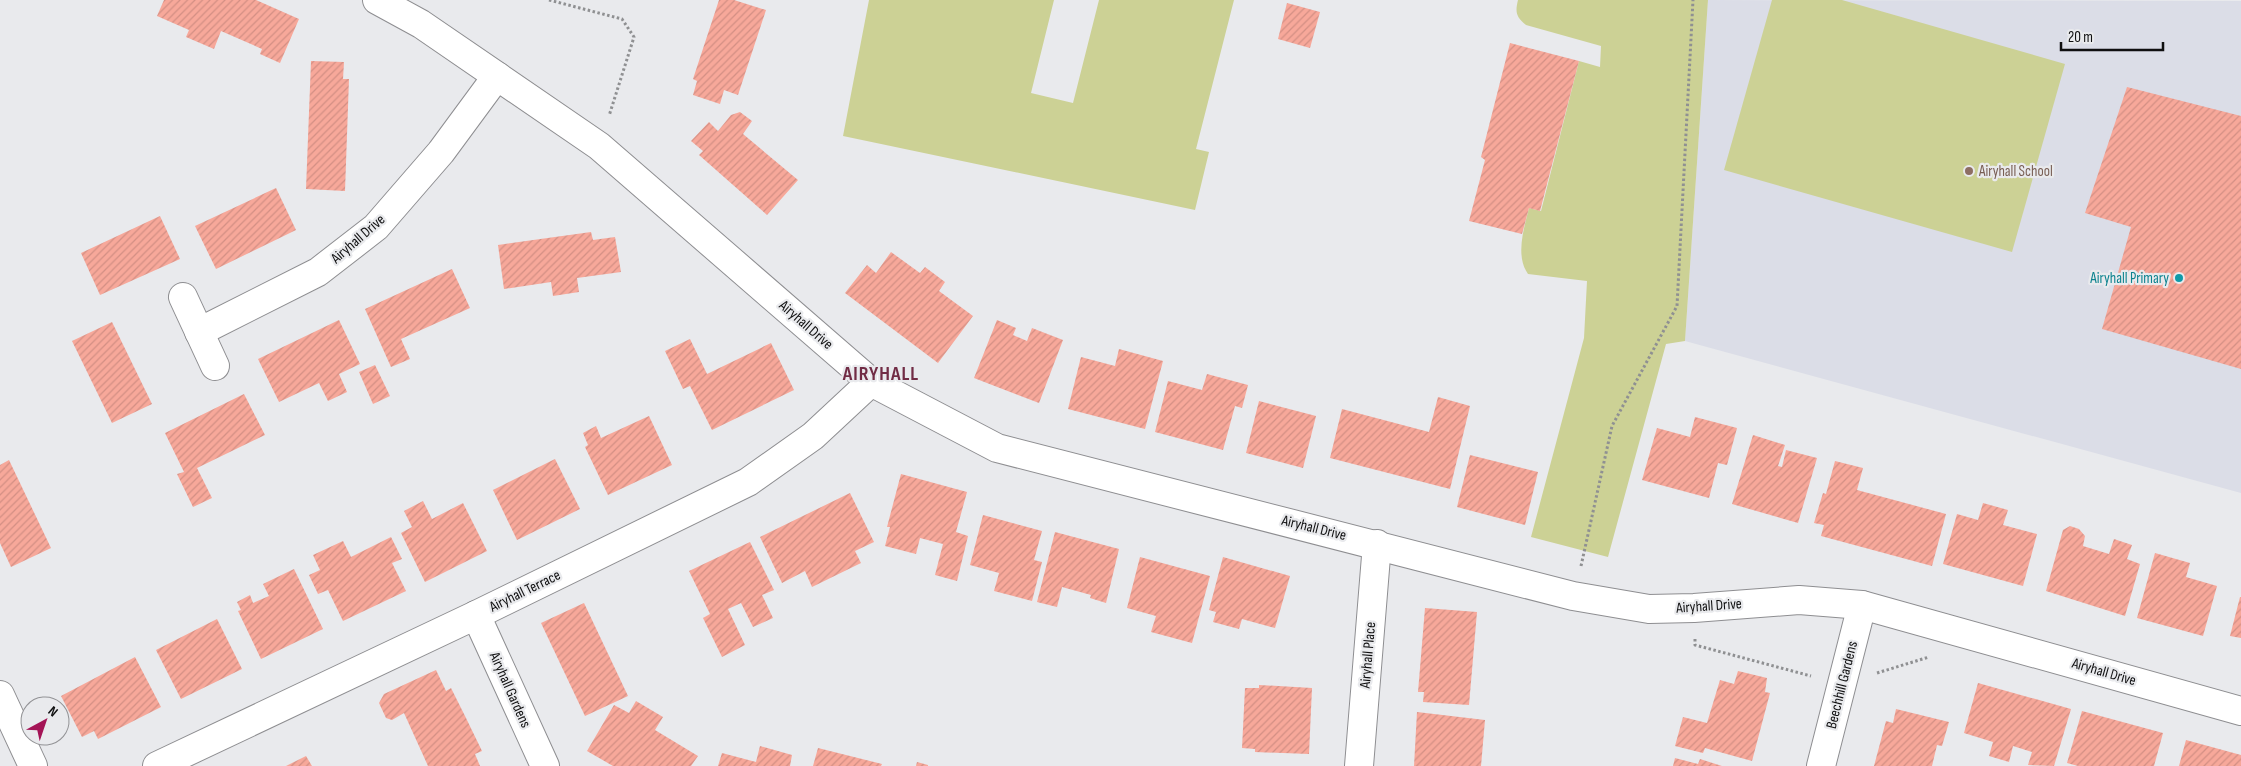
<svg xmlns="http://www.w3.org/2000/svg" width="2241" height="766" viewBox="0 0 2241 766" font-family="'Sofia Sans Condensed',sans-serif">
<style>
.built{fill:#dbdde7}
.green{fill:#ccd195}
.building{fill:url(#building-hatch)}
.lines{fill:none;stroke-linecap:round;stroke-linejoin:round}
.minor-casing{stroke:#8e8e91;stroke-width:30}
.path{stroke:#8f9092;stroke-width:3;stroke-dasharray:2.5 2.5;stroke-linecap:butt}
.minor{stroke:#fff;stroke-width:28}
.education-dot{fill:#8d6e63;stroke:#e9eaed;stroke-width:2}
.culture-dot{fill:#0f9aa8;stroke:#e9eaed;stroke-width:2}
.labels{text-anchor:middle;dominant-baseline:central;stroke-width:4.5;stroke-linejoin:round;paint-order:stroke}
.education-label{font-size:15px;fill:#785e54;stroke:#e9eaed;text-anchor:start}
.street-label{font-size:15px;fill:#0f0f10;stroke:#e9eaed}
.culture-label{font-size:15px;fill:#0d838f;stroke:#e9eaed;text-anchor:end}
.district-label{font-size:20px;font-weight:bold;letter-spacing:1px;fill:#712c45;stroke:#e9eaed}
</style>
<defs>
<pattern id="building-hatch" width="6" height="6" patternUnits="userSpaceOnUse" patternTransform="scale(1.25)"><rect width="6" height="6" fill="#f7a89a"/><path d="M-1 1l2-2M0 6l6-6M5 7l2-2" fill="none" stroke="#d38f84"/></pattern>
</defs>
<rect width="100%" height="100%" fill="#e9eaed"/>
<!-- built -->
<polygon class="built" points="1708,0 2241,1 2241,493 1685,341"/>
<!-- green -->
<g class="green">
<polygon points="869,0 1054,0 1031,93 1073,103 1099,0 1234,0 1196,149 1209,152 1195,210 843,136"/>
<path d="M1518 0H1708L1685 341 1666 344 1608 557 1531 537 1584 338 1587 281 1528 274C1515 256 1524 228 1529 208L1541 211 1579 61 1600 67 1601 46 1526 25C1516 17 1515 12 1518 0Z"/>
<polygon points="1772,0 1842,0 2065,64 2012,252 1724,170"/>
</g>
<!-- building -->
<g class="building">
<polygon points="164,0 256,0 299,19 280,63 260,54 262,49 221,31 214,49 186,37 189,30 157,16"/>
<polygon points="719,0 734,0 766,10 738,95 724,90 720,104 693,95 697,81 693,79"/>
<polygon points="1287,3 1320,12 1310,48 1278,39"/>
<polygon points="1510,43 1579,61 1540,211 1529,208 1522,234 1469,221 1485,160 1481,157"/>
<polygon points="311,61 344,62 343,79 349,79 345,191 306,189"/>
<polygon points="2127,87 2241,116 2241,369 2102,329 2131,227 2085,213"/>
<polygon points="740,112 752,121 743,134 798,180 767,215 699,155 703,151 691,141 709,122 718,131 731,115"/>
<polygon points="276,188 296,230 216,269 195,226"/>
<polygon points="160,216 180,259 100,295 81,253"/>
<polygon points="591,232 593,240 615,237 621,272 577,278 579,292 553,296 551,282 504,289 498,245"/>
<polygon points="891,252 920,273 925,267 945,282 939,291 973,316 938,363 845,293 867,265 876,273"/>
<polygon points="452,269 470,308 401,339 410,359 391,367 365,309"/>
<polygon points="339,320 360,364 339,374 347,392 328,401 319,383 279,402 258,359"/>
<polygon points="997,320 1016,328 1013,335 1027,341 1032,328 1063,340 1039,403 974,378"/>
<polygon points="112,322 152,404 112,423 72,341"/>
<polygon points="690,339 707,374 771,343 794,390 712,430 690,386 683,389 665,351"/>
<polygon points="1119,349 1163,361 1145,429 1068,409 1081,357 1115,366"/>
<polygon points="375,365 390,396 373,404 359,372"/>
<polygon points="1207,374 1248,385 1242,408 1235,406 1223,450 1155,432 1168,381 1202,390"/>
<polygon points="244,394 265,435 197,468 212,498 193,507 177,474 184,472 165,433"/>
<polygon points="1438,397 1470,406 1450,489 1330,458 1342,409 1429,432"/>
<polygon points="1259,401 1316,416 1303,468 1246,453"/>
<polygon points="649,416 672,465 608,495 585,447 588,445 583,433 596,426 601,438"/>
<polygon points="1695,417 1737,428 1727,465 1718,463 1709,498 1642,480 1657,428 1690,437"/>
<polygon points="1753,435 1785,445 1778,466 1782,467 1786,450 1817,458 1798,523 1732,504"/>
<polygon points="1470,455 1538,472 1525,525 1457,507"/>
<polygon points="555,459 580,509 517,540 493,490"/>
<polygon points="9,460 51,548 11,567 0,543 0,465"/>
<polygon points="1835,461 1863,468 1857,490 1946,514 1932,566 1821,536 1824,525 1814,523 1823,493 1826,494"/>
<polygon points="901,474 967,492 956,532 968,536 957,581 935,575 943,544 920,538 916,554 885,546 890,527 887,527"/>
<polygon points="850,493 874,542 855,551 861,563 812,587 805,571 782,583 760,537"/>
<polygon points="423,501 432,519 463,503 487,551 425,582 401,533 412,527 404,511"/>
<polygon points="1983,503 2008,510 2003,525 2037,534 2023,586 1943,564 1957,514 1978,520"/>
<polygon points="983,515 1042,531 1034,560 1042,562 1032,601 994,591 999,573 970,565"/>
<polygon points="2070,526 2079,529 2085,536 2083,546 2109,554 2114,539 2132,545 2127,559 2140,564 2125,616 2046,591 2063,530"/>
<polygon points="1055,532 1119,549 1106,603 1090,598 1091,595 1062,587 1057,607 1037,602"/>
<polygon points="391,537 402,559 392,563 406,591 343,621 328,590 318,594 309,575 320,570 313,555 343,541 351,557"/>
<polygon points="750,542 774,590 762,595 773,618 753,627 741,603 728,609 745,645 722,657 703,618 710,614 689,571"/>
<polygon points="2155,553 2190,563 2186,577 2217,586 2203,636 2137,618"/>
<polygon points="1140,557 1210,576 1192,643 1151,632 1156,616 1127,608"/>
<polygon points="1223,557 1290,576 1275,628 1242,619 1239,629 1213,622 1216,612 1209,610"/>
<polygon points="294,569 323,629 261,659 238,611 241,610 237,602 250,595 253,603 269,596 263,584"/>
<polygon points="2240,597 2241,597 2241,638 2230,636"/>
<polygon points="584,603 628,696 585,716 541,623"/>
<polygon points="1425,608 1477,612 1469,705 1423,702 1424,692 1418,692"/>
<polygon points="217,619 242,669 181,699 156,650"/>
<polygon points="135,657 161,707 98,739 94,731 82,737 61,696"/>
<polygon points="436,670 446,691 451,688 466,718 482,751 475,754 480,766 428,766 404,713 392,720 386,718 379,703 384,694"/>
<polygon points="1738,671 1767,678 1765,692 1770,693 1752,761 1705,748 1703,753 1675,746 1683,717 1707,723 1720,680 1734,684"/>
<polygon points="1978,683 2071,709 2054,766 2028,765 2032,752 2013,746 2009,762 1989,756 1993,742 1964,733"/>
<polygon points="1259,685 1312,688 1309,754 1255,752 1255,749 1242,748 1245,688 1259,688"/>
<polygon points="636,701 663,717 655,730 698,756 691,766 613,766 587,751 614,705 629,713"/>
<polygon points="1896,709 1949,722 1942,746 1937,745 1932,766 1874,766 1886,721 1893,723"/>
<polygon points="2082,711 2163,733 2154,766 2078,766 2067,763"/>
<polygon points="1417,712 1485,720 1481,766 1414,766"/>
<polygon points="2186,740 2241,755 2241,766 2179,766"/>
<polygon points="760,746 792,755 790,766 718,766 722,753 756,762"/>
<polygon points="818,748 882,764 881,766 813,766"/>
<polygon points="306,756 312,766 286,766"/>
<polygon points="1675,758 1698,764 1700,759 1722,766 1673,766"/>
<polygon points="917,762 928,765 928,766 916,766"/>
</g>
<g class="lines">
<!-- minor casing -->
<g class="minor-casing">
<g id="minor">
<polyline points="377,0 421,24 599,146 871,382 997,448 1573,596 1649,609 1694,608 1799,600 1862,605 2241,711"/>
<polyline points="183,297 215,366"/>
<polyline points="199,332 318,272 376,227 441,152 497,76"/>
<polyline points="476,615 545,766"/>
<polyline points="0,695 33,766"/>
<polyline points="157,766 476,615 748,482 813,436 871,382"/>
<polyline points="1359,766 1377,544"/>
<polyline points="1821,766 1862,605"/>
</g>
</g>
<!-- path -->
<g class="path">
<polyline points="549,0 622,19 634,37 609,116"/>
<polyline points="1581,566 1612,426 1677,306 1693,0"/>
<polyline points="1695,639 1695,645 1811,676"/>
<polyline points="1877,673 1929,657"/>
</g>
<!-- minor -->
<use href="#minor" class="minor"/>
</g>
<!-- markers -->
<circle class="education-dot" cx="1969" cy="171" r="5"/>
<circle class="culture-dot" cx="2179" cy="278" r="5"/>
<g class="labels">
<!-- education labels -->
<g class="education-label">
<text x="1979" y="171">Airyhall School</text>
</g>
<!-- street labels -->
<g class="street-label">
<text transform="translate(358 239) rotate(-41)">Airyhall Drive</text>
<text transform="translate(806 325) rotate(41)">Airyhall Drive</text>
<text transform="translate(1314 528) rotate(14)">Airyhall Drive</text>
<text transform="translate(525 591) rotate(-26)">Airyhall Terrace</text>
<text transform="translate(1709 606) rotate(-4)">Airyhall Drive</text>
<text transform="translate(1368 655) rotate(-85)">Airyhall Place</text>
<text transform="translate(2104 672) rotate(16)">Airyhall Drive</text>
<text transform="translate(1842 685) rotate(-76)">Beechhill Gardens</text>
<text transform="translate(510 690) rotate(66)">Airyhall Gardens</text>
</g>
<!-- culture labels -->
<g class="culture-label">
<text x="2169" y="278">Airyhall Primary</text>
</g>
<!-- district labels -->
<g class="district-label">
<text x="881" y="374">AIRYHALL</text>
</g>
</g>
<!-- north arrow -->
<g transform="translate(45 721) rotate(40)"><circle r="24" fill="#e9eaed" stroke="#929295"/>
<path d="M0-4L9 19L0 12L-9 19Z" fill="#a41456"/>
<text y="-8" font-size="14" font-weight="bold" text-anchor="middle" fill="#0f0f10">N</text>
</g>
<!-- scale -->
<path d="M2061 42v8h102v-8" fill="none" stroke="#0f0f10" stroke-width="2.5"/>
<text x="2068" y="42" font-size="15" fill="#0f0f10" stroke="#e9eaed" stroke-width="4" paint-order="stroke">20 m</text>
</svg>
